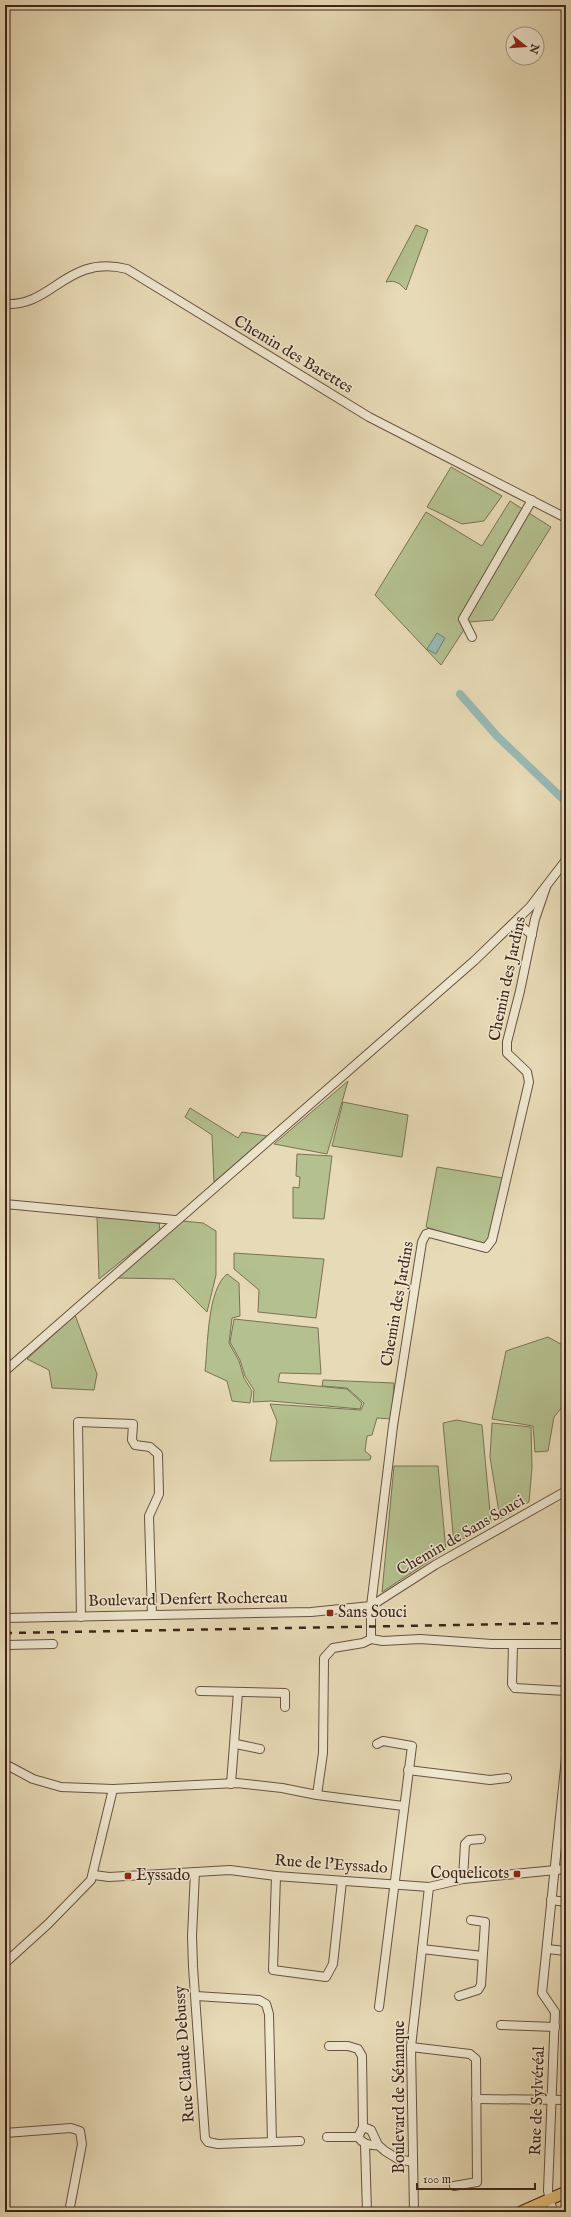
<svg xmlns="http://www.w3.org/2000/svg" width="571" height="2217" viewBox="0 0 571 2217" font-family="'IM FELL English',serif">
<style>
.green{fill:#b4c08f;stroke:#797254}
.water{fill:#97bab4;stroke:#737e76}
.lines{fill:none;stroke-linecap:round;stroke-linejoin:round}
.canal{stroke:#97bab4;stroke-width:8}
.minor-casing{stroke:#685241;stroke-width:10}
.major-casing{stroke:#3e251a;stroke-width:13}
.minor{stroke:#efe7d0;stroke-width:8}
.major{stroke:#e4bd7b;stroke-width:11}
.rail{stroke:#3e251a;stroke-width:2.5;stroke-dasharray:7 7;stroke-linecap:butt}
.poi-dot{fill:#8f2418;stroke:#efe7d0;stroke-width:1.5}
.labels{text-anchor:middle;dominant-baseline:central;stroke-width:3;stroke-linejoin:round;paint-order:stroke}
.street-label{font-size:16px;fill:#3e251a;stroke:#efe7d0}
.poi-label{font-size:16px;fill:#3e251a;stroke:#efe7d0;text-anchor:start}
</style>
<rect width="100%" height="100%" fill="#e7dab6"/>
<filter id="stains"><feTurbulence type="fractalNoise" baseFrequency=".005" numOctaves="4"/><feColorMatrix values="0 0 0 0 .2 0 0 0 0 .09 0 0 0 0 .02 0 0 0 .5 -.17"/></filter>
<radialGradient id="worn" r=".72"><stop offset=".6" stop-color="#630" stop-opacity="0"/><stop offset="1" stop-color="#630" stop-opacity=".3"/></radialGradient>
<!-- green -->
<g class="green">
<path d="M416 225 428 230 406 290C399 283 396 280 386 282Z"/>
<polygon points="451,467 502,496 484,521 462,524 427,507"/>
<polygon points="510,501 551,527 493,620 469,622 441,665 375,595 426,512 482,546"/>
<polygon points="348,1081 327,1154 274,1144"/>
<polygon points="343,1102 408,1115 402,1157 332,1146"/>
<polygon points="190,1108 238,1138 242,1132 267,1136 214,1182 212,1135 185,1117"/>
<polygon points="297,1154 332,1156 324,1219 293,1218 293,1187 299,1188 300,1177 296,1176"/>
<polygon points="437,1167 503,1178 488,1241 481,1245 426,1227"/>
<polygon points="97,1216 159,1223 160,1230 99,1279"/>
<polygon points="182,1221 203,1223 216,1231 216,1275 207,1312 174,1279 117,1278"/>
<polygon points="234,1253 324,1259 316,1318 258,1312 259,1290 234,1269"/>
<path d="M227 1274 239 1283 240 1316 232 1318 229 1343 239 1361 244 1378 252 1391 250 1403 232 1401 227 1381 205 1371C208 1346 207 1290 227 1274Z"/>
<polygon points="75,1315 97,1374 94,1390 52,1388 49,1370 27,1359"/>
<polygon points="234,1319 318,1328 321,1374 280,1373 278,1382 347,1389 362,1403 360,1409 271,1401 253,1402 254,1390 245,1376 240,1360 230,1342"/>
<polygon points="548,1337 566,1347 566,1386 563,1406 554,1417 548,1451 535,1452 533,1426 492,1419 506,1351"/>
<polygon points="323,1380 394,1383 392,1419 377,1418 372,1435 367,1436 365,1451 371,1456 370,1460 270,1461 277,1421 270,1404 361,1410 364,1403 347,1388 322,1386"/>
<polygon points="457,1420 482,1425 491,1523 454,1544 443,1423"/>
<polygon points="492,1423 531,1427 532,1468 529,1502 500,1519 490,1457"/>
<polygon points="394,1466 438,1466 446,1550 382,1592"/>
</g>
<!-- water -->
<polygon class="water" points="437,633 445,638 436,654 427,649"/>
<g class="lines">
<!-- canal -->
<polyline class="canal" points="460,694 497,736 566,802"/>
<!-- minor casing -->
<g class="minor-casing">
<g id="minor">
<path d="M5 304C53 307 66 254 127 269L369 417 566 518"/>
<polyline points="472,637 463,619 532,500"/>
<polyline points="512,926 520,925 532,935"/>
<polyline points="5,1204 175,1220"/>
<polyline points="5,1371 474,961 530,907 566,860"/>
<polyline points="81,1617 78,1422 133,1424 132,1440 135,1445 150,1447 158,1454 159,1494 149,1516 152,1615"/>
<polyline points="5,1618 311,1612 371,1606 435,1565 566,1491"/>
<polyline points="371,1639 371,1606 393,1426 422,1242 426,1234 429,1233 486,1248 492,1240 529,1082 527,1072 507,1053 507,1042 520,991 535,919 546,887"/>
<polyline points="371,1639 383,1641 420,1639 492,1644 566,1644"/>
<polyline points="513,1644 512,1684 515,1688 566,1691"/>
<polyline points="5,1645 53,1644"/>
<polyline points="200,1691 285,1693 285,1707"/>
<polyline points="236,1744 260,1749"/>
<polyline points="377,1744 383,1741 412,1746 379,2007"/>
<polyline points="5,1764 33,1779 61,1787 113,1789 237,1783 282,1788 317,1795 323,1753 324,1658 333,1648 363,1643 371,1639"/>
<polyline points="408,1770 490,1780 507,1778"/>
<polyline points="231,1784 238,1692"/>
<polyline points="317,1795 403,1806"/>
<polyline points="195,1872 192,1936 193,1967 205,2138 208,2142 218,2144 300,2141"/>
<polyline points="94,1875 109,1877 230,1870 276,1876 429,1887 463,1879 566,1869"/>
<polyline points="276,1876 273,1970 326,1977 333,1964 342,1881"/>
<polyline points="463,1879 465,1844 469,1840 481,1839"/>
<polyline points="551,1900 566,1902"/>
<polyline points="422,1949 482,1956"/>
<polyline points="547,1949 566,1951"/>
<polyline points="5,1963 48,1924 91,1880 113,1789"/>
<polyline points="196,1996 259,2000 266,2004 269,2014 272,2142"/>
<polyline points="459,1996 478,1990 481,1985 485,1922 471,1920"/>
<polyline points="501,2025 555,2027"/>
<polyline points="329,2046 348,2046 358,2049 362,2056 363,2127"/>
<polyline points="411,2047 470,2054 476,2059 477,2182 454,2186"/>
<polyline points="476,2099 566,2100"/>
<polyline points="5,2133 71,2128 80,2131 82,2144 69,2212"/>
<polyline points="327,2137 358,2137"/>
<polyline points="365,2144 367,2212"/>
<path d="M378 2145C369 2146 363 2144 358 2137L363 2127 371 2130 378 2145 385 2151 398 2159 413 2162"/>
<polyline points="414,2212 411,2047 429,1887"/>
<polyline points="553,2212 548,2191 555,2012 542,1993 566,1758"/>
</g>
</g>
<!-- major casing -->
<g class="major-casing">
<polyline id="major" points="521,2212 566,2192"/>
</g>
<!-- minor -->
<use href="#minor" class="minor"/>
<!-- major -->
<use href="#major" class="major"/>
<!-- rail -->
<polyline class="rail" points="5,1633 566,1623"/>
</g>
<!-- markers -->
<g class="poi-dot">
<rect x="326" y="1609" width="8" height="8" rx="2"/>
<rect x="513" y="1870" width="8" height="8" rx="2"/>
<rect x="124" y="1872" width="8" height="8" rx="2"/>
</g>
<g class="labels">
<!-- street labels -->
<g class="street-label">
<text transform="translate(293 355) rotate(31)">Chemin des Barettes</text>
<text transform="translate(508 979) rotate(-78)">Chemin des Jardins</text>
<text transform="translate(398 1304) rotate(-80)">Chemin des Jardins</text>
<text transform="translate(461 1536) rotate(-30)">Chemin de Sans Souci</text>
<text transform="translate(188 1600) rotate(-1)">Boulevard Denfert Rochereau</text>
<text transform="translate(331 1865) rotate(4)">Rue de l'Eyssado</text>
<text transform="translate(185 2054) rotate(-94)">Rue Claude Debussy</text>
<text transform="translate(400 2097) rotate(-90)">Boulevard de Sénanque</text>
<text transform="translate(538 2101) rotate(-88)">Rue de Sylvéréal</text>
</g>
<!-- poi labels -->
<g class="poi-label">
<text x="338" y="1613">Sans Souci</text>
<text x="509" y="1874" text-anchor="end">Coquelicots</text>
<text x="136" y="1876">Eyssado</text>
</g>
</g>
<!-- margin -->
<rect width="571" height="2217" fill="none" stroke="#e7dab6" stroke-width="20"/>
<rect x="6" y="6" width="559" height="2205" fill="none" stroke="#3e251a" stroke-width="2"/>
<rect x="10" y="10" width="551" height="2197" fill="none" stroke="#3e251a"/>
<!-- north arrow -->
<g transform="translate(525 46) rotate(107)"><circle r="19" fill="#efe7d0" stroke="#a89987"/>
<path d="M0-3L7 15L0 10L-7 15Z" fill="#8f2418"/>
<text y="-6" font-size="11" font-weight="bold" text-anchor="middle" fill="#3e251a">N</text>
</g>
<!-- scale -->
<path d="M417 2183v6h118v-6" fill="none" stroke="#3e251a" stroke-width="2"/>
<text x="423" y="2183" font-size="12" fill="#3e251a" stroke="#efe7d0" stroke-width="3" paint-order="stroke">100 m</text>
<rect width="100%" height="100%" filter="url(#stains)"/>
<rect width="100%" height="100%" fill="url(#worn)"/>
</svg>
